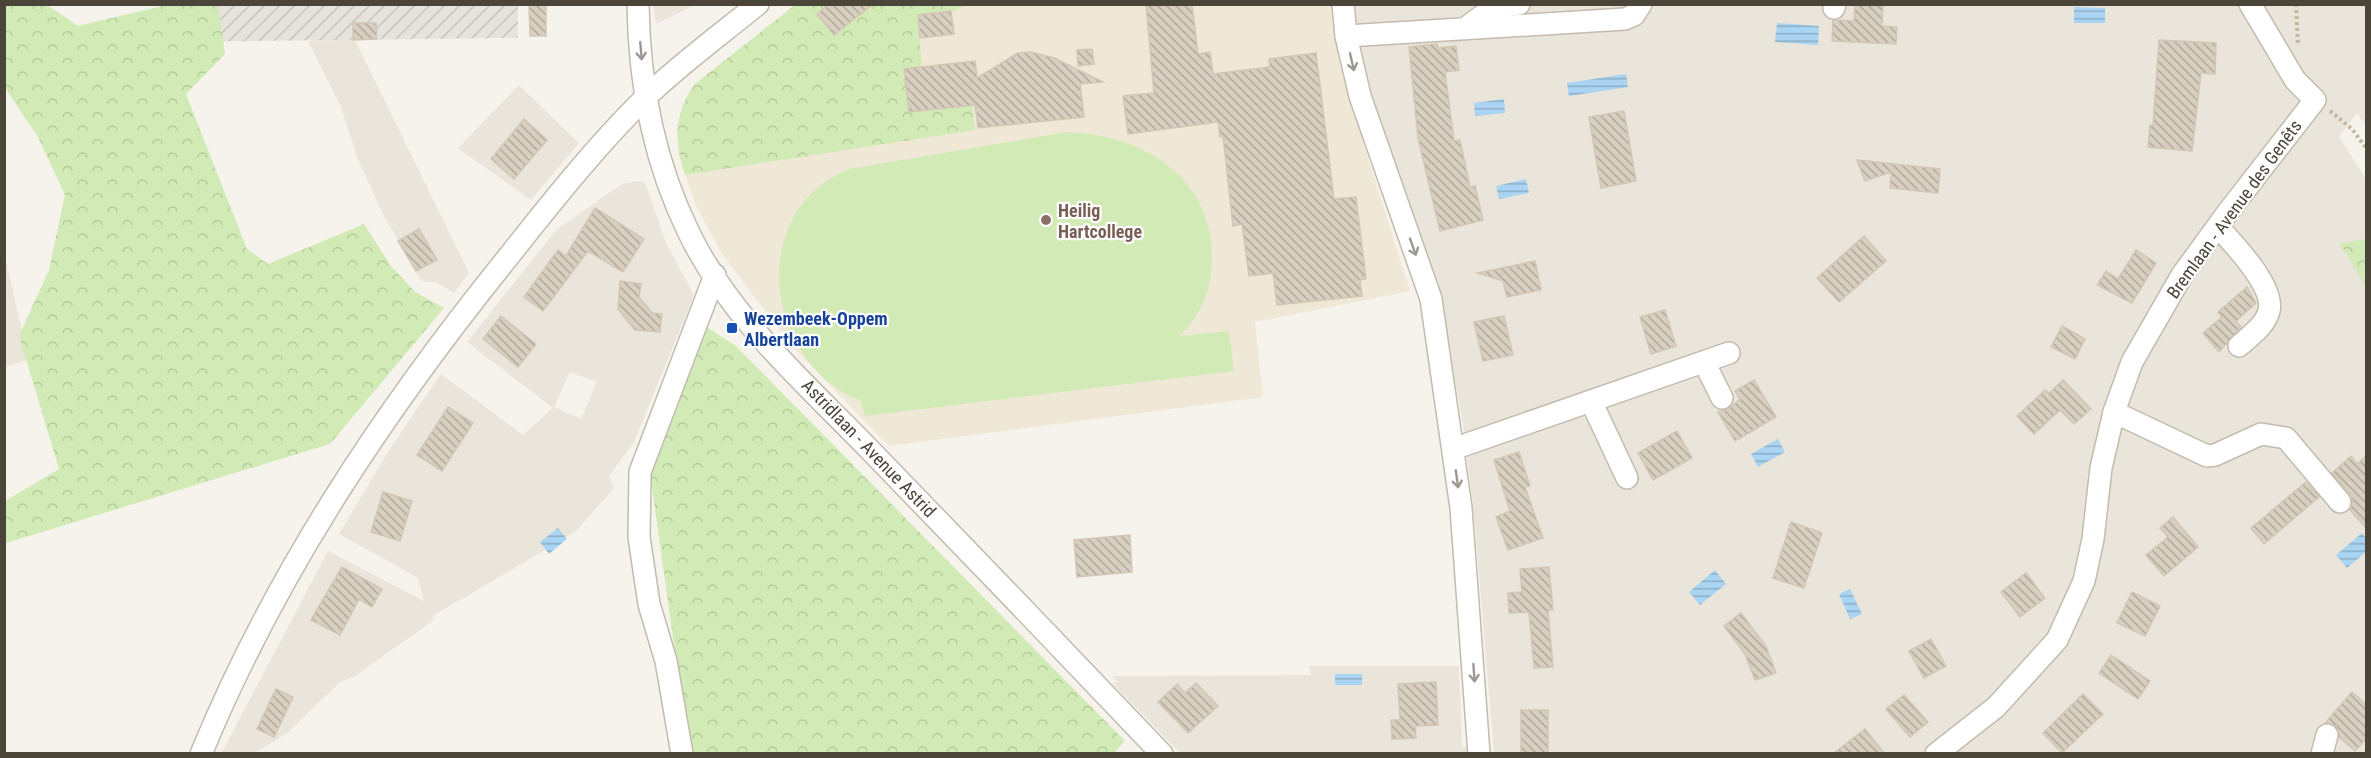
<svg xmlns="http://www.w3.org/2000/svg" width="2371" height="758" viewBox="0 0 2371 758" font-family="'Roboto Condensed',sans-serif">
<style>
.residential{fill:#eae5da;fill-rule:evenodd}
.industrial{fill:url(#industrial-furrows)}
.education{fill:#efe8d6}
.forest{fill:url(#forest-crowns)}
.garden{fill:#d2eab5}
.water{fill:url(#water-rules)}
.building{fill:url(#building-back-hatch);stroke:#d3c7b4;stroke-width:1.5}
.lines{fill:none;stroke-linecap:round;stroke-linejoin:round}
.minor-casing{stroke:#c2bbae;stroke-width:24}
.path{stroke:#c4b79f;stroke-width:4;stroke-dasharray:3 3;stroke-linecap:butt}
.minor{stroke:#fff;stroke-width:21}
.oneway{stroke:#9c9892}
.education-dot{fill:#8d6e63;stroke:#fff;stroke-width:2}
.transit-dot{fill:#1a4fb4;stroke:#fff;stroke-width:2}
.labels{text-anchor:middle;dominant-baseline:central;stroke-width:4.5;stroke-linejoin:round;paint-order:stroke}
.street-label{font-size:18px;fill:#4b4439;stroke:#fff}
.education-label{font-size:18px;font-weight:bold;fill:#785e54;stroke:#fff;text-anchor:start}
.transit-label{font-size:18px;font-weight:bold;fill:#164399;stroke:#fff;text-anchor:start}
</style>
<defs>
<pattern id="industrial-furrows" width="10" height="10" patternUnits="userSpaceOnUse" patternTransform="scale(1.5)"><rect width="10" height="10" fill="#e6e2dd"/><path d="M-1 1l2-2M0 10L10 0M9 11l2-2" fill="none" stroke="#c7c3be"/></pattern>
<pattern id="forest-crowns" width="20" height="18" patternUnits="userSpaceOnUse" patternTransform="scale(1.5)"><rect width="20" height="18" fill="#d2eab5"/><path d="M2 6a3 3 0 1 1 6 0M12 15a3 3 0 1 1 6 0" fill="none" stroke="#b6ca9c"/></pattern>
<pattern id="water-rules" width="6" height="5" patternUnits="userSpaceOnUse" patternTransform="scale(1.5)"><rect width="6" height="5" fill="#a9d4f2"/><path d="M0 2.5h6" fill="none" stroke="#8caec5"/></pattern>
<pattern id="building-back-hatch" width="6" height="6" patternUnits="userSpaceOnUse" patternTransform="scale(1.5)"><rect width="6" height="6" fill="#d8cfc1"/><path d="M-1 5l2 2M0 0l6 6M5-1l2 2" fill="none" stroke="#b1aa9e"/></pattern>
</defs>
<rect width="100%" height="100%" fill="#f6f3ec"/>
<!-- residential -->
<g class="residential">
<polygon points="653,4 695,4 695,5 656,24"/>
<polygon points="1353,5 2366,5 2366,126 2357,113 2339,137 2366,179 2366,753 1494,753 1474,515 1464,430 1443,314 1445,312 1437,283 1431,281 1367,90 1357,43"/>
<polygon points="355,40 469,273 454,293 436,282 426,282 420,279 382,212 357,157 341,107 308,41"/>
<polygon points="519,85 579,143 531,200 458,148"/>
<path d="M640 181 645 182 666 243 694 295 634 442 609 476 614 488 575 532 433 616 434 620 355 676 340 682 286 734 254 753 221 754 328 551 424 601 418 578 339 534 388 452 441 374 523 435 553 408 467 342 557 229 622 184ZM570 372 597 382 581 419 554 407Z"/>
<polygon points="4,251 22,332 19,336 27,360 5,367"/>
<polygon points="1309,666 1459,666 1462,746 1485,753 1180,753 1114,685 1117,681 1112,676 1311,675"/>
</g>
<!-- industrial -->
<polygon class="industrial" points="179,5 518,5 518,38 164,42"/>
<!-- education -->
<polygon class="education" points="795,5 1334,5 1353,111 1410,291 1255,322 1263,397 889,446 791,345 723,255 696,206 679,156 677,126 683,105 695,84"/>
<!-- forest -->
<g class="forest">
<polygon points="5,4 47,5 78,26 166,5 218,5 225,54 186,94 247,249 268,264 364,224 391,266 415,292 444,308 330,444 6,543 5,501 59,469 19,336 49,270 65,195 38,137 5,88"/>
<path d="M795 5H966L950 13 917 16 922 67 972 102 975 130 685 175C674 143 674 112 695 84Z"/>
<polygon points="2366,239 2366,287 2340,244"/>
<polygon points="705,326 736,346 1125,741 1113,754 689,753 650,473"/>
</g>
<!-- garden -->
<path class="garden" d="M1067 132C1142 135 1213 176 1212 259 1212 279 1206 302 1194 319 1190 325 1184 331 1179 336L1229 331 1234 371 865 416 861 401C762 362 747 209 849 169Z"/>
<!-- water -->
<g class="water">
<polygon points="2074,7 2105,8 2105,23 2074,23"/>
<polygon points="1777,23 1819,26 1818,45 1775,42"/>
<polygon points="1626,74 1628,87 1569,96 1567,83"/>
<polygon points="1504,99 1505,113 1475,116 1474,103"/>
<polygon points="1526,179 1529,193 1499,199 1496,186"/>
<polygon points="1778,439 1785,452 1758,467 1751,454"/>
<polygon points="558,528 567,539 549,554 540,542"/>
<polygon points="2362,533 2366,538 2366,552 2347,568 2336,555"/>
<polygon points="1715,570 1726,584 1700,605 1689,592"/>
<polygon points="1850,589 1862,614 1850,619 1839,594"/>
<rect x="1335" y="674" width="27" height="11"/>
</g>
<!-- building -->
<g class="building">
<polygon points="529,4 546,4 546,36 530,36"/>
<polygon points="829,4 873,4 834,35 817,14"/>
<polygon points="1146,4 1192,4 1198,54 1210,52 1213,74 1270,67 1269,59 1316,53 1334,199 1356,197 1366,279 1360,280 1362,296 1277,305 1273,273 1249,276 1242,224 1233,226 1223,136 1220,137 1218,122 1128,134 1123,96 1154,93"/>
<polygon points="1855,4 1883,4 1882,26 1897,27 1896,44 1832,41 1833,20 1854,21"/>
<polygon points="951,11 954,34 920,38 918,15"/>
<polygon points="353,23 376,23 377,39 353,40"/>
<polygon points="2159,40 2216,43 2215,74 2201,73 2192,151 2148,147 2150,125 2153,126"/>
<polygon points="1437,44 1438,48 1456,46 1459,70 1445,72 1454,141 1460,140 1470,187 1475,186 1483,220 1440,231 1418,138 1409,47"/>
<polygon points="1092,49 1094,64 1078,66 1077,50"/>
<polygon points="1031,52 1054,58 1103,82 1080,84 1084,117 978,128 975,105 909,112 904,69 975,61 977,78 1018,53"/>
<polygon points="1624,111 1636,181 1601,188 1589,117"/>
<polygon points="524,119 547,140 514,179 491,159"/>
<polygon points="1857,160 1940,169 1938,193 1890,188 1891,172 1865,181"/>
<polygon points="595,208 644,239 623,272 588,251 543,311 524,297 558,250 566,256"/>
<polygon points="419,229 437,260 416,271 398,241"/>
<polygon points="1864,236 1886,261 1839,302 1817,278"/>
<polygon points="2136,250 2156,263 2132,303 2097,285 2106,271 2118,279"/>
<polygon points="1535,261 1541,290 1507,297 1503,281 1478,273"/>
<polygon points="620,281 641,284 639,297 652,313 662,314 660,332 635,330 618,309"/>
<polygon points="2247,287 2256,303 2236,321 2241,327 2219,352 2203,333 2222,317 2218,312"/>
<polygon points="1665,310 1676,346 1651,354 1640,317"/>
<polygon points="501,316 536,344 518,367 483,339"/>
<polygon points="1504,316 1513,355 1483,361 1474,322"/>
<polygon points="2062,326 2085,339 2075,359 2051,347"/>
<polygon points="1754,380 1776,417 1735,441 1718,412 1728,409 1740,399 1735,391"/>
<polygon points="2063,380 2091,409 2074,424 2060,410 2034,434 2017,416 2045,390 2049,393"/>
<polygon points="448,407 473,423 442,471 417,455"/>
<polygon points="1677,431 1692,458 1653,480 1638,453"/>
<polygon points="1519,452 1530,486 1525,487 1543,538 1508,550 1496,517 1510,511 1494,460"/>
<polygon points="2367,455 2367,529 2350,510 2353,500 2350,494 2332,473 2351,456 2357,464"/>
<polygon points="2306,482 2319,497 2264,544 2251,528"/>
<polygon points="383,492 412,501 400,541 371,532"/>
<polygon points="2173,517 2198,547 2164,576 2146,555 2168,537 2160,528"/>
<polygon points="1791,522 1822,533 1804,588 1773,578"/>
<polygon points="1130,535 1132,572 1077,577 1074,540"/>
<polygon points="342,567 382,589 372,607 359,599 340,635 311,620"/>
<polygon points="1549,567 1553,610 1548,610 1553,667 1534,668 1529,612 1509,613 1508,593 1522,592 1520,569"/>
<polygon points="2026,573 2045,598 2020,617 2001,592"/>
<polygon points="2132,592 2160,606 2145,636 2117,623"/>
<polygon points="1741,613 1766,646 1776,673 1755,680 1745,654 1724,626"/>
<polygon points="1931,639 1946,666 1924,678 1909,651"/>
<polygon points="2111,655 2150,681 2138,699 2099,673"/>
<polygon points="1436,682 1438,725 1415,726 1416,738 1392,739 1391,720 1400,720 1398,684"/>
<polygon points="1196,683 1218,706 1188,733 1158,702 1177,684 1185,693"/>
<polygon points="276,689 293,697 274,737 257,729"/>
<polygon points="2352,692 2367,705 2367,738 2355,751 2339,737 2336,726 2325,723"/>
<polygon points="2083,694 2103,714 2062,753 2043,733"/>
<polygon points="1904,695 1928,722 1910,737 1886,709"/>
<rect x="1521" y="710" width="27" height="43"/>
<polygon points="1865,729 1884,753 1834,753"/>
</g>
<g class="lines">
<!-- minor casing -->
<g class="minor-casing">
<g id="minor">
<path d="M638 4C639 84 654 162 689 233 730 318 806 384 870 450 968 551 1065 652 1162 754"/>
<polyline points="1343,4 1346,36 1360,96 1431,299 1461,508 1479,754"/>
<polyline points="1834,8 1835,4"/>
<path d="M1467 27C1484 13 1496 6 1519 4"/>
<polyline points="1346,36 1625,19 1634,15 1641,4"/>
<path d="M2218 227C2234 244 2275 287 2269 311 2265 326 2250 336 2239 346"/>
<polyline points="1704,362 1722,398"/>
<polyline points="1591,401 1627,478"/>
<polyline points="2114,412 2207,456 2215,455 2261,434 2286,438 2340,502"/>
<polyline points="1453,449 1729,353"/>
<path d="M201 754C276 572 386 408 509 256 550 204 598 144 645 98 680 64 720 35 758 4"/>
<polyline points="682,754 666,661 649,604 639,537 640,472 715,275"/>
<polyline points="1936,754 1996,707 2057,640 2084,581 2093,539 2101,468 2114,412 2132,362 2182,275 2228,212 2315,100 2295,80 2250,4"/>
<polyline points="2322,754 2327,735"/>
</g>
</g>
<!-- path -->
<g class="path">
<polyline points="2296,4 2298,46"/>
<polyline points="2330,111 2352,129 2366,148"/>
</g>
<!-- minor -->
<use href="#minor" class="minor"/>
</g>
<!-- one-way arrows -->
<defs><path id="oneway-shaft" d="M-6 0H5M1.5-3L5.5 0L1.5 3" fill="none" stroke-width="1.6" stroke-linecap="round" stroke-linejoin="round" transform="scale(1.5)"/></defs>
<g class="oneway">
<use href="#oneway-shaft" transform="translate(641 51) rotate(85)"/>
<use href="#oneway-shaft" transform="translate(1352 62) rotate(77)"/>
<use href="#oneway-shaft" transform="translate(1413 247) rotate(70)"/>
<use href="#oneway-shaft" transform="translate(1457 479) rotate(82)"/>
<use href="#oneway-shaft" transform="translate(1474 673) rotate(86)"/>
</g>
<!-- markers -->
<circle class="education-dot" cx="1046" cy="220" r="6"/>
<rect class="transit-dot" x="726" y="322" width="12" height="12" rx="3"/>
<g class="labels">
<!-- street labels -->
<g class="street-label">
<text transform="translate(2234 209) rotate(-54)">Bremlaan - Avenue des Genêts</text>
<text transform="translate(869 448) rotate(46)">Astridlaan - Avenue Astrid</text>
</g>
<!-- education labels -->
<g class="education-label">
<text x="1058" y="210">Heilig<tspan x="1058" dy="21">Hartcollege</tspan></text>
</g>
<!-- transit labels -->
<g class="transit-label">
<text x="744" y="318">Wezembeek-Oppem<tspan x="744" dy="21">Albertlaan</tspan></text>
</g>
</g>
<!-- border -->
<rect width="2371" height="758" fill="none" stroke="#4b4439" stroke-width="12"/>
</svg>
